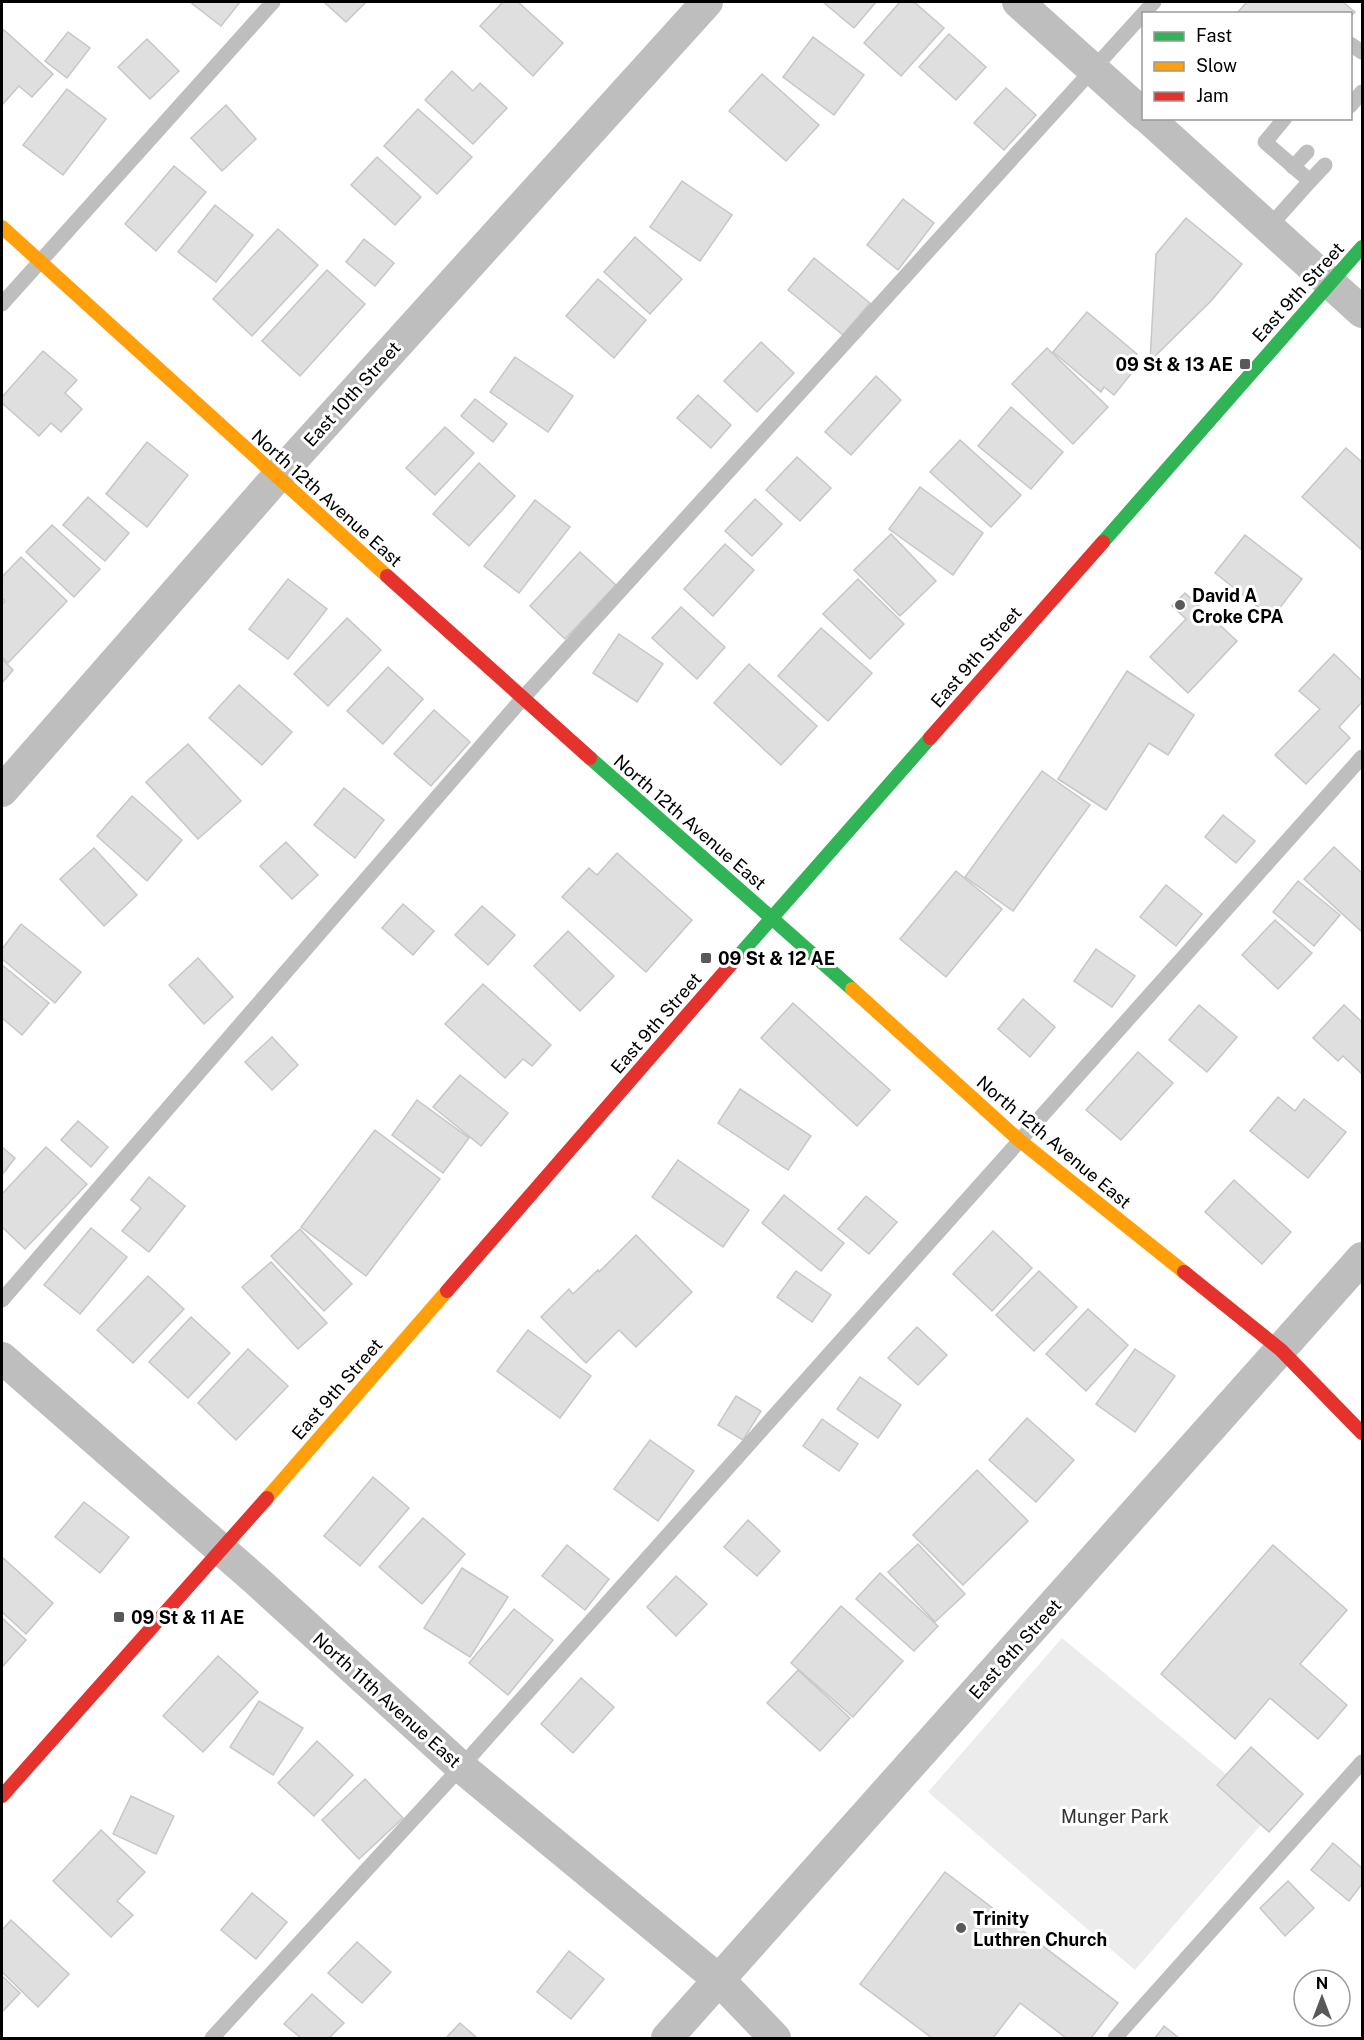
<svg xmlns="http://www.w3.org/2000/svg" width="1364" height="2040" viewBox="0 0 1364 2040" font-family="'Public Sans',sans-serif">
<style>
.green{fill:#ececec}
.building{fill:#dfdfdf;stroke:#c7c7c7;stroke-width:1.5}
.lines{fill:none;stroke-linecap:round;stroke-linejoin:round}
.lane{stroke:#bebebe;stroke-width:15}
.street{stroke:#bebebe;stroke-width:32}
.fast{stroke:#30b455;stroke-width:14}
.slow{stroke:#ff9f0a;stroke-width:14}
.jam{stroke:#e5322d;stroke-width:14}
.poi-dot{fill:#595959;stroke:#fff;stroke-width:2}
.labels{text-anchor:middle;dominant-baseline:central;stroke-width:6;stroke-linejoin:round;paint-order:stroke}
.street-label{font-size:18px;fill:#000;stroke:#fff}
.poi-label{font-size:18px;font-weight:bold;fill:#000;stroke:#fff;text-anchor:start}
.park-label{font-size:18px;fill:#333;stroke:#fff}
</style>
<rect width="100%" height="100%" fill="#fff"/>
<!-- green -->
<polygon class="green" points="1062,1638 1272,1812 1135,1970 928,1792"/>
<!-- building -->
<g class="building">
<polygon points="190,2 240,2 221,26"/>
<polygon points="324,2 366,2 346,22"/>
<polygon points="503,2 518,2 563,43 533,76 480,26"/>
<polygon points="823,2 876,2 854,28"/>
<polygon points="900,2 914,2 944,28 901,76 864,43"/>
<polygon points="1247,2 1343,2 1355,12 1350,17 1350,14 1236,14"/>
<polygon points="4,30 53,74 32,97 19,86 2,105 2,33"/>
<polygon points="68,32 90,48 67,78 45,61"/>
<polygon points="949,34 986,67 956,100 919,67"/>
<polygon points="813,37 864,75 834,115 783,77"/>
<polygon points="147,39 179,71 150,99 118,67"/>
<polygon points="452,71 473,91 480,83 507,108 473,144 425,100"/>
<polygon points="762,74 819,125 786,161 729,111"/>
<polygon points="1006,88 1036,115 1004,150 974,123"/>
<polygon points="67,89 106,119 63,175 23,145"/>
<polygon points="226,105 256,139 222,171 191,138"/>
<polygon points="418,109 472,157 437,194 384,146"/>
<polygon points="377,157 421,197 395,225 351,185"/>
<polygon points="174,166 206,192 156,251 125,224"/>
<polygon points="682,181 732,215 700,261 650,227"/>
<polygon points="903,199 934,223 898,270 867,245"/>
<polygon points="215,205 253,235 216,282 178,252"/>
<polygon points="1186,218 1242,264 1211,301 1150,361 1156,254"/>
<polygon points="278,229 318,265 252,336 213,299"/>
<polygon points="635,237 682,279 650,314 604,272"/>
<polygon points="364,239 394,263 375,286 346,262"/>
<polygon points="814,258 870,303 843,335 788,290"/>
<polygon points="327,270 365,304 300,376 262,341"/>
<polygon points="598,279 646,320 614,358 566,316"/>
<polygon points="1087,312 1137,354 1128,364 1135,369 1114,395 1104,387 1101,392 1053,352"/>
<polygon points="761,342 794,373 757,412 724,381"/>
<polygon points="1047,348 1108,407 1073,444 1012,384"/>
<polygon points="43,351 77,380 65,393 82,409 61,432 51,423 39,436 2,403 2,397"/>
<polygon points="515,357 573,396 548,432 490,392"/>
<polygon points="876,376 901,400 851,455 825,432"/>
<polygon points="698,395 731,425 711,448 677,418"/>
<polygon points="475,399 507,424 493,442 461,416"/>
<polygon points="1011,407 1063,452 1031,489 978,446"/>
<polygon points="445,427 474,453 435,495 406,468"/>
<polygon points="960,440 1021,495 991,527 930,472"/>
<polygon points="147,442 188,475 147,527 106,494"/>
<polygon points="1346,448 1362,462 1362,550 1302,497"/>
<polygon points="797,457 831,488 800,521 766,490"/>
<polygon points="479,463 515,496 469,546 433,514"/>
<polygon points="920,487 983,533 953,575 889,529"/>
<polygon points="88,497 129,533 105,561 63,525"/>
<polygon points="755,499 782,524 752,556 725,531"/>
<polygon points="535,500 570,527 519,593 484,566"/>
<polygon points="52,525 100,569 74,597 26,552"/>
<polygon points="891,534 936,581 900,616 854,570"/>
<polygon points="1245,535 1302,579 1272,618 1215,573"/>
<polygon points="725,544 754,570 713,616 684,589"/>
<polygon points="580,552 616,585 565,639 530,606"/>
<polygon points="21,557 67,601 8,663 2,657 2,604 5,601 2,598 2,577"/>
<polygon points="288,579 327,609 288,659 249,629"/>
<polygon points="858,579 904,624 870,659 823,614"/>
<polygon points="1185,593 1237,641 1188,693 1150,657 1186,619 1172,606"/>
<polygon points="681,607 725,647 697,679 652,638"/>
<polygon points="347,618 381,650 328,706 294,674"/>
<polygon points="821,628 872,673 828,721 778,676"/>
<polygon points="619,634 663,664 637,702 593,673"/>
<polygon points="1334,654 1362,681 1362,702 1339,727 1350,738 1306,784 1275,755 1320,709 1299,691"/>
<polygon points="2,659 13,670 2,683"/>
<polygon points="749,664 817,726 781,765 714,703"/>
<polygon points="388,667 423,699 383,744 347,711"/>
<polygon points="1127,671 1194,715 1168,755 1149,743 1106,810 1058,779"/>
<polygon points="239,685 292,732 262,765 209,718"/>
<polygon points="434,710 470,742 431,786 394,754"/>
<polygon points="188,744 241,801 198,839 146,782"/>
<polygon points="1042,771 1090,805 1013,911 965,877"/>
<polygon points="344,788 384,820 355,858 314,825"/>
<polygon points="132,796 182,840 147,881 97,836"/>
<polygon points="1223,815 1255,841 1236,863 1205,837"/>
<polygon points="286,842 318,875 292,899 260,866"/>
<polygon points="1334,847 1362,873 1362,929 1361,931 1304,879"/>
<polygon points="94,848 137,895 104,926 60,879"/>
<polygon points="617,853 692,920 646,972 562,897 589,868 597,875"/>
<polygon points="956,871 1002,909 946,977 900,939"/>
<polygon points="1298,881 1340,915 1314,946 1273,912"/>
<polygon points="1166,885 1202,914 1176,946 1140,917"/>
<polygon points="403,904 434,931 413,955 382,928"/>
<polygon points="482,906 515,935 488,965 455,935"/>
<polygon points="1275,920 1312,953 1278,989 1242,955"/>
<polygon points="21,924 81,972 55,1003 2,959 2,949"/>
<polygon points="568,931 614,976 580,1011 534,966"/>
<polygon points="1096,949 1135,976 1112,1007 1074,981"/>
<polygon points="198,958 233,997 204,1024 169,985"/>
<polygon points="2,965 49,1003 22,1035 2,1018"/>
<polygon points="483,984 551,1045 532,1066 523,1059 505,1078 445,1024"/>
<polygon points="1023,999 1055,1027 1030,1057 998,1029"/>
<polygon points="793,1003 890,1090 857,1126 761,1038"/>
<polygon points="1199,1005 1237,1037 1207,1072 1169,1040"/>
<polygon points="1344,1005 1362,1022 1362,1074 1343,1056 1338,1061 1313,1038"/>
<polygon points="272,1037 298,1065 272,1090 245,1062"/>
<polygon points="1138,1052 1173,1083 1121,1140 1086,1110"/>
<polygon points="460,1075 508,1113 481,1146 433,1107"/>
<polygon points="740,1089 811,1136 788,1170 718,1123"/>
<polygon points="1278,1097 1295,1111 1304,1099 1346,1132 1308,1178 1250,1131"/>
<polygon points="417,1100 469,1138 443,1173 392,1135"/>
<polygon points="78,1121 108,1147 91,1167 61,1140"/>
<polygon points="375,1130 440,1179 366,1276 301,1227"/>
<polygon points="2,1147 15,1158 2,1175"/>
<polygon points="46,1147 87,1184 25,1249 2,1227 2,1194"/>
<polygon points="678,1160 749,1210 723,1247 652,1197"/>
<polygon points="149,1177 185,1206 149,1252 122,1231 141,1208 131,1200"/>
<polygon points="1234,1180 1291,1232 1262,1264 1205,1212"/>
<polygon points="784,1195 844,1243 821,1271 762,1223"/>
<polygon points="866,1196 897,1222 869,1254 838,1229"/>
<polygon points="91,1228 127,1257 80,1314 44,1285"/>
<polygon points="300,1229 352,1284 324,1311 271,1256"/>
<polygon points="993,1231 1032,1268 992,1311 953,1274"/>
<polygon points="636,1235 692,1292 636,1347 619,1330 586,1363 541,1317 569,1289 573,1294 598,1270 599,1272"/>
<polygon points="271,1262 327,1323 298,1349 242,1287"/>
<polygon points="796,1271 831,1295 812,1322 777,1297"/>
<polygon points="1039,1271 1077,1307 1034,1351 996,1315"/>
<polygon points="148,1276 184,1309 133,1363 97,1330"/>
<polygon points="1088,1309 1128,1345 1086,1391 1046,1354"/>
<polygon points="191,1317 230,1353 188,1398 149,1362"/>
<polygon points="917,1327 947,1355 918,1385 888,1358"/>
<polygon points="528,1330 591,1376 560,1418 497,1371"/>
<polygon points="248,1349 288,1386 236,1440 198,1403"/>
<polygon points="1135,1349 1175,1376 1135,1432 1096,1404"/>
<polygon points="860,1377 901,1405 878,1438 837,1409"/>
<polygon points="736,1396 761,1411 743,1440 718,1425"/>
<polygon points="1027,1418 1074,1460 1036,1502 989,1460"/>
<polygon points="822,1419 858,1444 839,1471 803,1446"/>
<polygon points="650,1440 694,1471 658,1521 614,1489"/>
<polygon points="977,1470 1028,1521 963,1585 913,1535"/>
<polygon points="373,1477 409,1508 360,1566 324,1536"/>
<polygon points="84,1502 129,1537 100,1573 55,1537"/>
<polygon points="423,1518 465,1554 422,1604 379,1567"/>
<polygon points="748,1520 780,1551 757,1576 724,1547"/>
<polygon points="918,1544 965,1594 935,1622 888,1572"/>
<polygon points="567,1545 609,1579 585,1610 542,1576"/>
<polygon points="1273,1545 1347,1610 1300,1664 1347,1705 1318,1739 1270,1698 1235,1739 1161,1674"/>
<polygon points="2,1557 53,1603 26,1634 2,1612"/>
<polygon points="462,1568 508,1597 470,1657 424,1628"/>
<polygon points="880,1573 938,1626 914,1651 856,1599"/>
<polygon points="676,1576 707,1604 676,1636 647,1607"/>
<polygon points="841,1606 903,1661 853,1717 791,1663"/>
<polygon points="514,1609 553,1640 508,1695 469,1663"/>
<polygon points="2,1618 26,1640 2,1667"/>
<polygon points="218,1656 258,1692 203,1752 163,1716"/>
<polygon points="798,1670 850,1718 820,1751 767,1703"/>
<polygon points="581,1678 614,1707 573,1753 541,1724"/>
<polygon points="259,1701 303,1728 273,1775 230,1747"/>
<polygon points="317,1741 353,1775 314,1816 278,1783"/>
<polygon points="1251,1747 1303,1794 1269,1832 1217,1785"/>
<polygon points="365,1779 403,1818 359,1859 322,1820"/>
<polygon points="131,1796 174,1816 156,1854 113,1834"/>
<polygon points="101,1830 145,1872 117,1901 133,1915 111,1937 53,1881"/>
<polygon points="1333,1843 1362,1868 1362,1884 1349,1901 1311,1870"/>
<polygon points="945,1872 1118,2003 1091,2038 1066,2038 1020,2003 993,2038 932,2038 860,1984"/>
<polygon points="1288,1881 1314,1908 1285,1936 1260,1908"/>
<polygon points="252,1893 287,1922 256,1959 221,1930"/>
<polygon points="11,1920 69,1974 38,2007 2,1972 2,1930"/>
<polygon points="357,1942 391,1972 362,2003 328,1973"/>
<polygon points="569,1951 604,1979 571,2019 537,1992"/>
<polygon points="2,1976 20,1993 2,2012"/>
<polygon points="312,1994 344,2023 329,2038 301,2038 284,2024"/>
<polygon points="460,2023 477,2038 446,2038"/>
<polygon points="1164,2026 1179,2038 1155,2038"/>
</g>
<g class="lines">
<!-- lane -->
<g class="lane">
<polyline points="1350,44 1362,52"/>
<polyline points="1350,106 1362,92"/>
<polyline points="1293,167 1307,152"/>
<polyline points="1310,181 1325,165"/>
<polyline points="1268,228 1310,181 1265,142 1285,118"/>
<polyline points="2,304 273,2"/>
<polyline points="2,1300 522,699 1154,2"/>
<polyline points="212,2038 461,1767 1362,757"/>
<polyline points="1115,2038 1362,1762"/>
</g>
<!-- street -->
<g class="street">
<polyline points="1018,2 1144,115"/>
<polyline points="1148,118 1362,312"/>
<polyline points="2,791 277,477 707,2"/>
<polyline points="2,1358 257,1581 461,1767 719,1980 775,2038"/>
<polyline points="667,2038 1362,1258"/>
</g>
<!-- fast -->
<g class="fast">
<polyline points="1103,542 1362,247"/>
<polyline points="590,758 852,989"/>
<polyline points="734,961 930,738"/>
</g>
<!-- slow -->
<g class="slow">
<polyline points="2,227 387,576"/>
<polyline points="852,989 1019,1140 1184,1272"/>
<polyline points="267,1498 447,1291"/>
</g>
<!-- jam -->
<g class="jam">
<polyline points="387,576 590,758"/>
<polyline points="930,738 1103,542"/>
<polyline points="1184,1272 1281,1350 1362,1433"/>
<polyline points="447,1291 734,961"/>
<polyline points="2,1796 267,1498"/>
</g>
</g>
<!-- markers -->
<g class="poi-dot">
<rect x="1239" y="358" width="12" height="12" rx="3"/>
<circle cx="1180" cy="605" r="6"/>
<rect x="700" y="952" width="12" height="12" rx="3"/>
<rect x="113" y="1611" width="12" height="12" rx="3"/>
<circle cx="961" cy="1928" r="6"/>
</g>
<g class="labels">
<!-- street labels -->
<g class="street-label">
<text transform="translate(1298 292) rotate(-48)">East 9th Street</text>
<text transform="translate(352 394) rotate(-48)">East 10th Street</text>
<text transform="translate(327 498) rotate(42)">North 12th Avenue East</text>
<text transform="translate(976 657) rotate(-49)">East 9th Street</text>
<text transform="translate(690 822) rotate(41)">North 12th Avenue East</text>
<text transform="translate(656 1023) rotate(-49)">East 9th Street</text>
<text transform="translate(1054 1142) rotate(40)">North 12th Avenue East</text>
<text transform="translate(337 1389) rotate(-49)">East 9th Street</text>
<text transform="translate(1015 1649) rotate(-48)">East 8th Street</text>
<text transform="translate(387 1700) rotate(42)">North 11th Avenue East</text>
</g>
<!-- poi labels -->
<g class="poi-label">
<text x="1233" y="364" text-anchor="end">09 St &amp; 13 AE</text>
<text x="1192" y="595">David A<tspan x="1192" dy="21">Croke CPA</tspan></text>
<text x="718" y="958">09 St &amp; 12 AE</text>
<text x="131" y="1617">09 St &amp; 11 AE</text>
<text x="973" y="1918">Trinity<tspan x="973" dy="21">Luthren Church</tspan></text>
</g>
<!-- park labels -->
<g class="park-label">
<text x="1115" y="1816">Munger Park</text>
</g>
</g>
<!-- border -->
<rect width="1364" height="2040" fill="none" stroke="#000000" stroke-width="6"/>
<!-- legend -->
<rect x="1142" y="12" width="210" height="108" fill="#ffffff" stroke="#999999" stroke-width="1.5"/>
<rect x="1154" y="32" width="30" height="9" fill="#30b455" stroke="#999999" stroke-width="1.5"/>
<text x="1196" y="42" font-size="18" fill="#000000">Fast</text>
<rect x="1154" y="62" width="30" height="9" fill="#ff9f0a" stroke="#999999" stroke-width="1.5"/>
<text x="1196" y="72" font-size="18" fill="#000000">Slow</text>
<rect x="1154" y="92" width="30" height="9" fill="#e5322d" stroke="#999999" stroke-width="1.5"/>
<text x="1196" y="102" font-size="18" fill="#000000">Jam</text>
<!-- north arrow -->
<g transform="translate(1322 1998)"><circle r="28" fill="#ffffff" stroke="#999999" stroke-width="1.5"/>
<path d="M0-4.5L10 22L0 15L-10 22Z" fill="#595959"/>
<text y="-9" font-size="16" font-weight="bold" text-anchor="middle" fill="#000000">N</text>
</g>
</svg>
